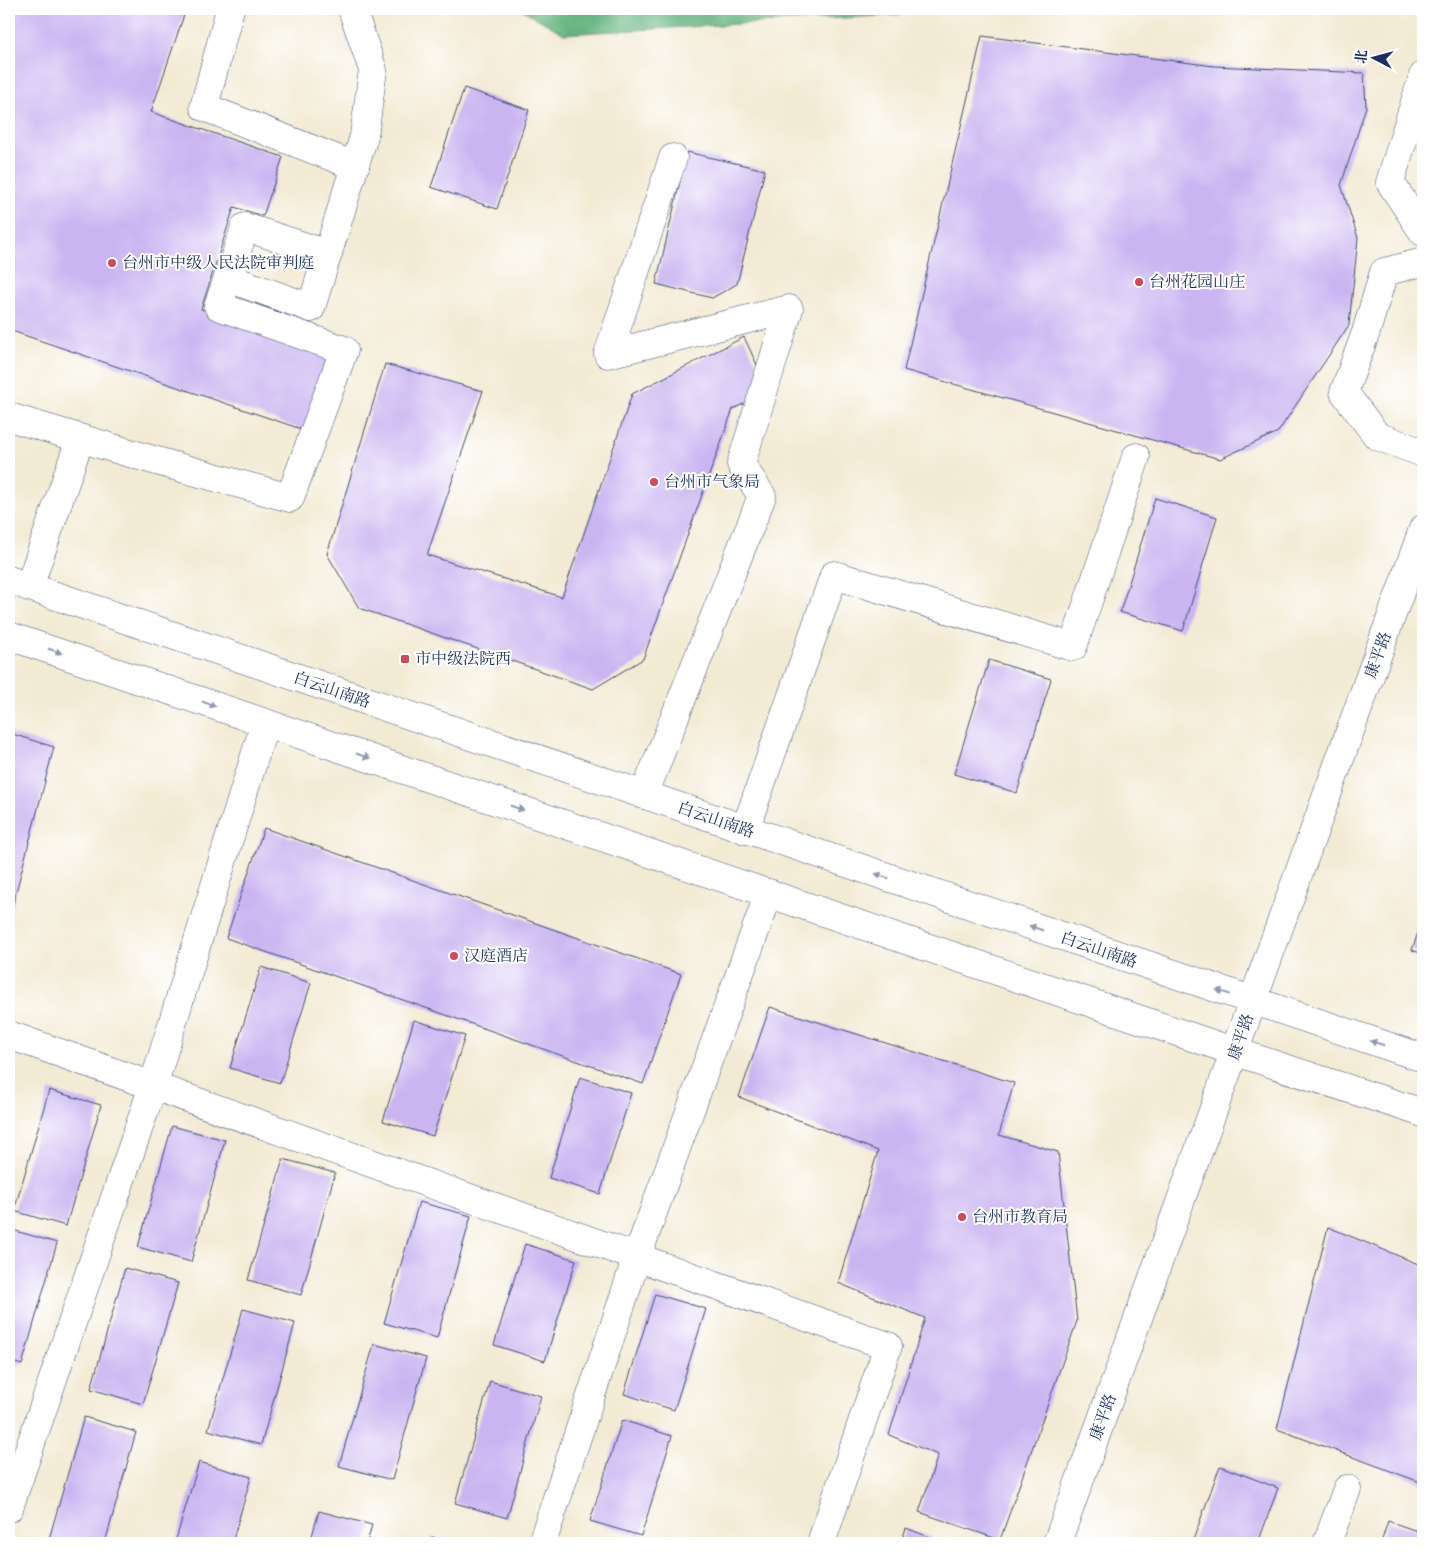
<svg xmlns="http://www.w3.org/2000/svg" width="1432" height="1552" viewBox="0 0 1432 1552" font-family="Cardo,'Noto Serif SC',serif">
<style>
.forest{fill:#63b37e;stroke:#3f716e}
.building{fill:#cab5f2}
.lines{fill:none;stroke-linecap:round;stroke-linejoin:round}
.minor-casing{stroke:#3b4b70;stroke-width:29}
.major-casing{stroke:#3b4b70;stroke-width:29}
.minor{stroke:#fff;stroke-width:28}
.major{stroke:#fff;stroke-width:28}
.oneway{fill:#8d97ae}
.poi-dot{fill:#d1495b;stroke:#fff;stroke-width:2}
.labels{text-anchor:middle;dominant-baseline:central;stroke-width:4;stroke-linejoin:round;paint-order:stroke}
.poi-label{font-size:16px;fill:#1b2f5e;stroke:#fff;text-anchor:start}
.street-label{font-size:16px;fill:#1b2f5e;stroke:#fff}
</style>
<rect width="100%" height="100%" fill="#fff"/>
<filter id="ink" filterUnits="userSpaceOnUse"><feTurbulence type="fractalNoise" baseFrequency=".02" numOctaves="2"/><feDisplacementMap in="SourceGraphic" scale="10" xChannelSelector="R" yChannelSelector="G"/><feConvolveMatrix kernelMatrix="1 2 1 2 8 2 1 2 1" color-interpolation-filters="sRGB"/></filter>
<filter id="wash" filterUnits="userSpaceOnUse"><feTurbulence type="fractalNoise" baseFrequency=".0096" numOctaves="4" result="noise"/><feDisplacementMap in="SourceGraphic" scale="20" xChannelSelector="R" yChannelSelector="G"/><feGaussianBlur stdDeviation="1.12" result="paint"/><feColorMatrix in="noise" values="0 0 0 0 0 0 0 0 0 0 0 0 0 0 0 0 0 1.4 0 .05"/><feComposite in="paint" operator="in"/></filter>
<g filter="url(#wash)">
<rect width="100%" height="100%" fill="#f3ead3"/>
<!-- forest -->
<polygon class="forest" points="521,9 931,9 897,15 564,34"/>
<g id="blocks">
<!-- building -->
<g class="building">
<polygon points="9,9 186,9 151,112 283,157 263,216 234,207 201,309 330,353 304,430 9,330"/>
<polygon points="982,36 1214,66 1364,73 1366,107 1341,185 1358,238 1349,325 1278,432 1220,459 904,370"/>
<polygon points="464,88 529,110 497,209 431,187"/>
<polygon points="687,152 765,170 737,284 712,298 656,284"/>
<polygon points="744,337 764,380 758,397 733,409 643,659 593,689 359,608 327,554 385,364 483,391 427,555 562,597 632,394"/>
<polygon points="1155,498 1217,517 1183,631 1120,612"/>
<polygon points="989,660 1051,679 1017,793 954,774"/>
<polygon points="9,733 54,747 9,919"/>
<polygon points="264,828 681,974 643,1084 226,938"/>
<polygon points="1423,918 1423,954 1412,950"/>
<polygon points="261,967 311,983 280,1083 230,1068"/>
<polygon points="770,1007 1014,1083 999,1135 1058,1152 1077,1321 1000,1540 919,1512 938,1455 889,1435 925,1318 838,1283 878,1151 739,1097"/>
<polygon points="414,1020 465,1036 433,1136 383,1121"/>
<polygon points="580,1077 631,1093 600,1194 549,1178"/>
<polygon points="49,1090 101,1105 66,1226 14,1211"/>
<polygon points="172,1126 225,1140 191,1262 138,1247"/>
<polygon points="283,1159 335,1173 301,1295 248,1280"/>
<polygon points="419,1202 471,1216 437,1338 384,1323"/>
<polygon points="1328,1227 1423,1266 1423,1483 1277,1429"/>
<polygon points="9,1229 57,1243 22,1365 9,1361"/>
<polygon points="525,1244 576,1260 545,1361 494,1345"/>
<polygon points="125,1268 178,1283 143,1404 91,1389"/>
<polygon points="655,1294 706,1309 674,1410 624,1394"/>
<polygon points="243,1309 295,1323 261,1445 208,1430"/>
<polygon points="374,1344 426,1358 392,1480 339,1466"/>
<polygon points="490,1381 541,1396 507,1518 455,1503"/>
<polygon points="84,1417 136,1432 105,1543 65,1543 49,1539"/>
<polygon points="622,1420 672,1436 641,1536 590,1521"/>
<polygon points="199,1462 251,1477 232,1543 175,1543"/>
<polygon points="1220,1466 1278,1488 1258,1543 1192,1543"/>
<polygon points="319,1511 372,1525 367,1543 310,1543"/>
<polygon points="1388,1521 1423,1533 1423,1543 1381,1543"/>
<polygon points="906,1528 945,1543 901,1543"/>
<polygon points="432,1537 452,1543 430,1543"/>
</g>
</g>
</g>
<g filter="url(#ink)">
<use href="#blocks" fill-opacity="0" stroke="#3b4b70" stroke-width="1"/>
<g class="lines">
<!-- minor casing -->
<g class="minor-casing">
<g id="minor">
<polyline points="230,9 204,107 355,166"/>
<polyline points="1423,76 1390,182 1423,232"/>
<polyline points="1423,262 1384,272 1366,332 1344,392 1377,436 1423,453"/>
<polyline points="228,278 245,227 328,254"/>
<polyline points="9,417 153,460 290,498 344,350 218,306 228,278 311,308 364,136 373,70 352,9"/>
<polyline points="29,587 80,439"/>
<polyline points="644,795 762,496 741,464 789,309 608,354 673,158"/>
<polyline points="745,830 834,575 1073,647 1136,457"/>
<polyline points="9,1035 888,1346 821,1543"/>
<polyline points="9,1508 153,1086 265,723"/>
<polyline points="542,1543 637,1257 769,893"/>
<polyline points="1057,1543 1423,529"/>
<polyline points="1327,1543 1347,1489"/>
</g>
</g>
<!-- major casing -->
<g class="major-casing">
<g id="major">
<polyline points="9,580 1423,1058"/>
<polyline points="9,636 1236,1052 1423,1113"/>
</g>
</g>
<!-- minor -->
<use href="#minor" class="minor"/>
<!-- major -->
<use href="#major" class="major"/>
</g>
<!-- one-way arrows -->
<defs><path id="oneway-solid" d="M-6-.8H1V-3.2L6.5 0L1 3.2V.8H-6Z" transform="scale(1.25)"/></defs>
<g class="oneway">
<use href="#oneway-solid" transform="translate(55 651) rotate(19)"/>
<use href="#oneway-solid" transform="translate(209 704) rotate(19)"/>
<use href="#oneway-solid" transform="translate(363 756) rotate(19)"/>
<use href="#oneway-solid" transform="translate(517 808) rotate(19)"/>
<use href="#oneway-solid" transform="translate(882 876) rotate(-161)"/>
<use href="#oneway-solid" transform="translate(1036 928) rotate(-161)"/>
<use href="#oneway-solid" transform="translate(1223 992) rotate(-161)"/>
<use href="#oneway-solid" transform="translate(1377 1043) rotate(-162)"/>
</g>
</g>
<!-- markers -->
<g class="poi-dot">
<circle cx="112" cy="263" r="5"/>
<circle cx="1139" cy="282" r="5"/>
<circle cx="654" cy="482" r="5"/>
<rect x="400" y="654" width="10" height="10" rx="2.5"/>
<circle cx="454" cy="956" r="5"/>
<circle cx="962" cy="1217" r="5"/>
</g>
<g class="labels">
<!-- poi labels -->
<g class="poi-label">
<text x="122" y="263">台州市中级人民法院审判庭</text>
<text x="1149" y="282">台州花园山庄</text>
<text x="664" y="482">台州市气象局</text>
<text x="415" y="659">市中级法院西</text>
<text x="464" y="956">汉庭酒店</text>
<text x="972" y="1217">台州市教育局</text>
</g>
<!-- street labels -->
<g class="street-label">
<text transform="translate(1378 655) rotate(-70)">康平路</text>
<text transform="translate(332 690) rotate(19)">白云山南路</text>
<text transform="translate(716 820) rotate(19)">白云山南路</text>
<text transform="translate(1099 950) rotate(19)">白云山南路</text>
<text transform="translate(1241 1037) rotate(-71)">康平路</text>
<text transform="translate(1103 1417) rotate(-70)">康平路</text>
</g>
</g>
<!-- margin -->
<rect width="1432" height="1552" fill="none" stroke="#fff" stroke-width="30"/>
<!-- north arrow -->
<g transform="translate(1374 58) rotate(276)" stroke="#ffffff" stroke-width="4" paint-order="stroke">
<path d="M0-4L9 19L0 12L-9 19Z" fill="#1b2f5e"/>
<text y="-8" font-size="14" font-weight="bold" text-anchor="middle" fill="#1b2f5e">北</text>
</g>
</svg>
